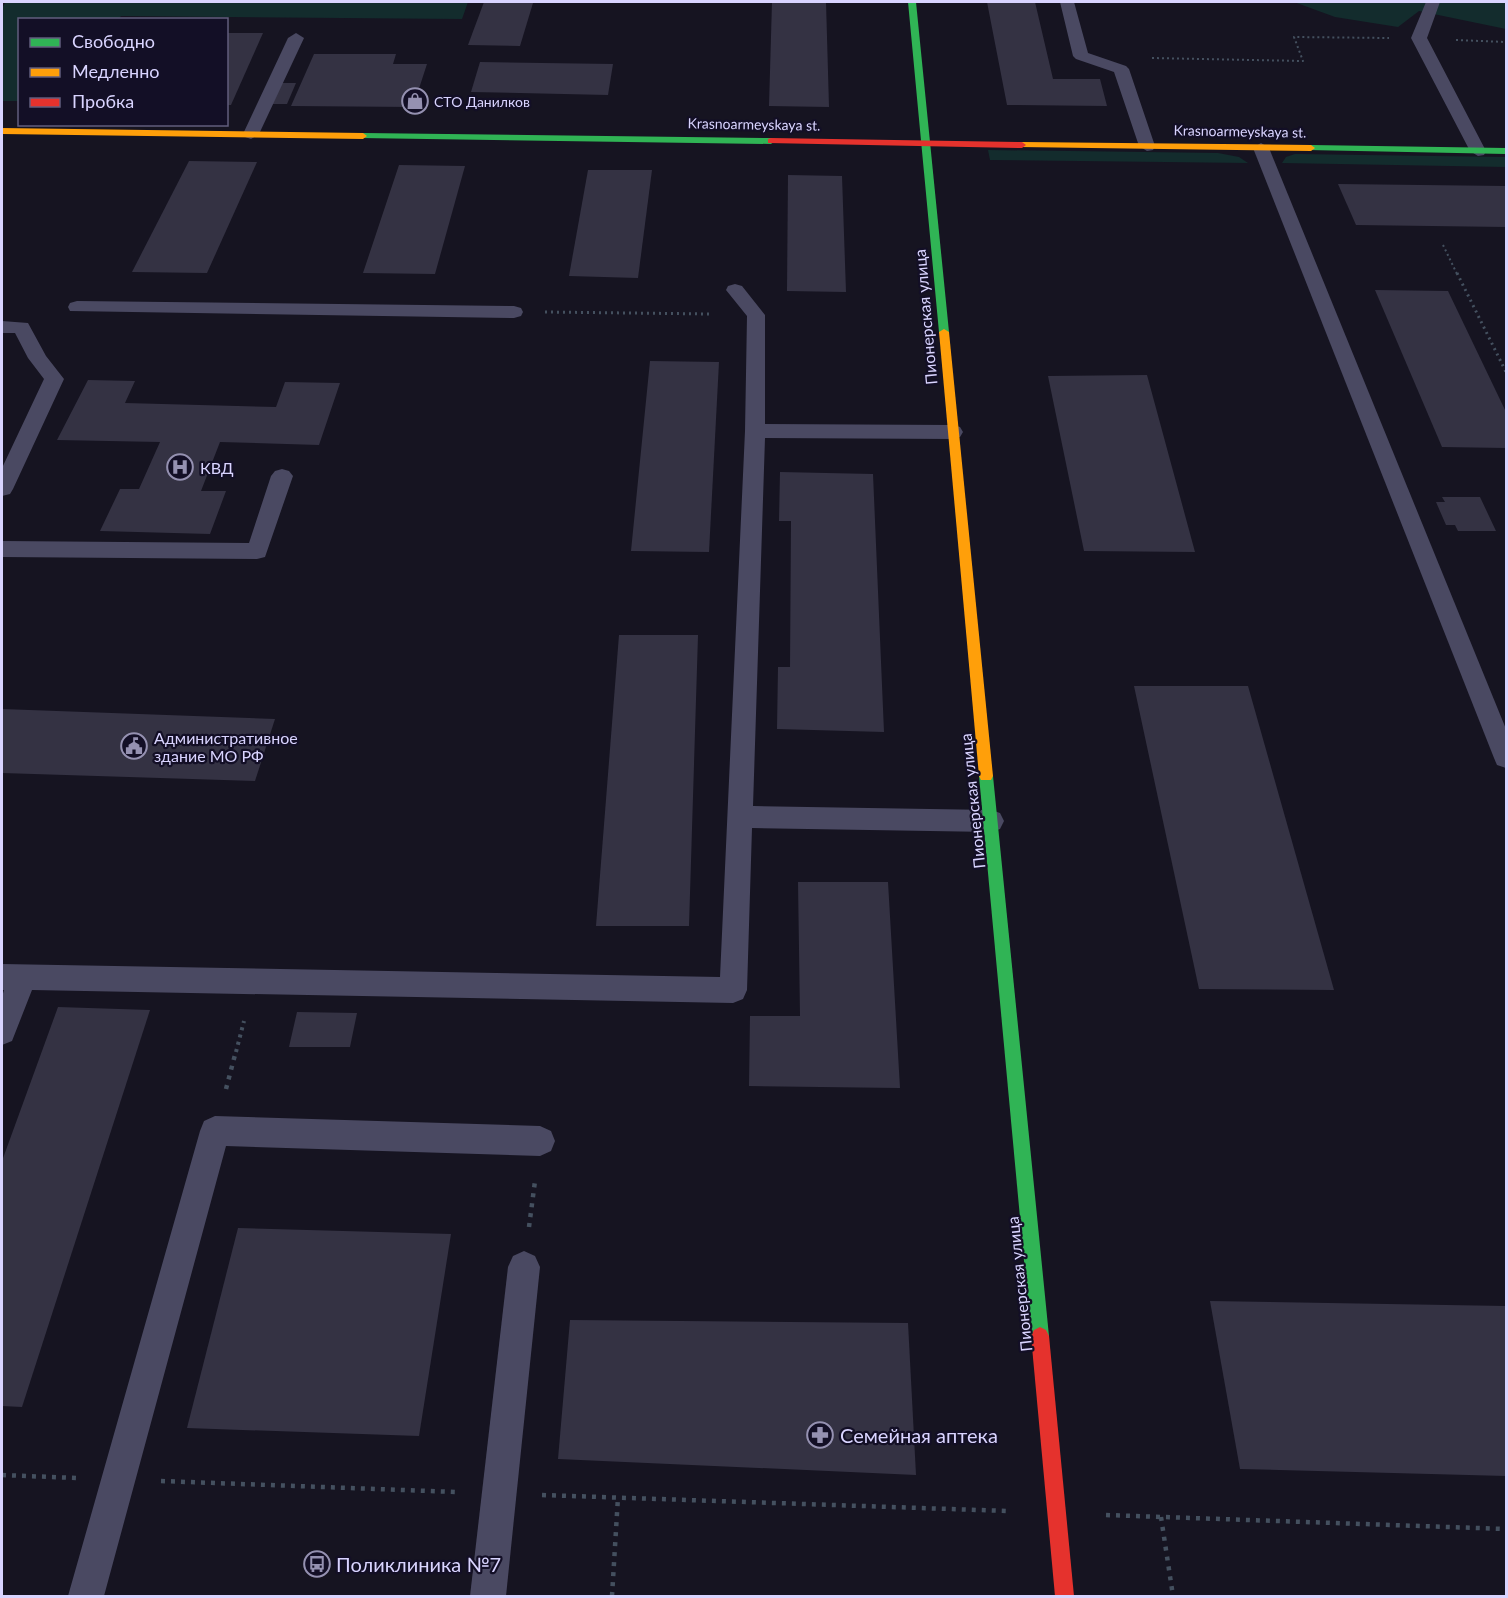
<svg xmlns="http://www.w3.org/2000/svg" width="1508" height="1598" viewBox="0 0 1508 1598" font-family="Lato,sans-serif">
<style>
.green{fill:#132c2d}
.building{fill:#343243}
.lines{fill:none;stroke-linecap:round;stroke-linejoin:round}
.path-far3{stroke:#44505f;stroke-width:2;stroke-dasharray:2 3;stroke-linecap:butt}
.path-far2{stroke:#44505f;stroke-width:3;stroke-dasharray:2 4;stroke-linecap:butt}
.path-far1{stroke:#44505f;stroke-width:4;stroke-dasharray:3 4.5;stroke-linecap:butt}
.path{stroke:#44505f;stroke-width:4.5;stroke-dasharray:4 6;stroke-linecap:butt}
.lane{fill:#4a4962;fill-rule:evenodd}
.fast{fill:#30b455;fill-rule:evenodd}
.slow{fill:#ff9f0a;fill-rule:evenodd}
.jam{fill:#e5322d;fill-rule:evenodd}
.labels{text-anchor:middle;dominant-baseline:central;stroke-width:4.5;stroke-linejoin:round;paint-order:stroke}
.far-poi-label{font-size:14px;fill:#d9d4ff;stroke:#130f26;text-anchor:start}
.far-street-label{font-size:14px;fill:#d9d4ff;stroke:#130f26}
.street-label{font-size:16px;fill:#d9d4ff;stroke:#130f26}
.poi-label{font-size:16px;fill:#d9d4ff;stroke:#130f26;text-anchor:start}
.near-poi-label{font-size:20px;fill:#d9d4ff;stroke:#130f26;text-anchor:start}
</style>
<rect width="100%" height="100%" fill="#161421"/>
<!-- green -->
<g class="green">
<polygon points="6,2 468,2 462,19 121,16 118,20 20,20 19,101 2,101 2,8"/>
<polygon points="1294,2 1506,2 1506,29 1419,11 1398,27 1335,17"/>
<polygon points="988,150 1218,153 1239,157 1248,163 990,160"/>
<polygon points="1295,154 1506,157 1506,167 1282,163 1286,157"/>
</g>
<!-- building -->
<g class="building">
<polygon points="484,2 533,3 520,46 468,45"/>
<polygon points="772,2 826,2 829,107 769,106"/>
<polygon points="987,2 1035,2 1053,79 1100,79 1107,106 1007,105"/>
<polygon points="226,33 263,33 231,105 226,105"/>
<polygon points="314,54 396,54 393,64 427,64 413,107 291,106"/>
<polygon points="480,62 613,64 608,95 471,92"/>
<polygon points="282,83 296,83 287,104 272,104"/>
<polygon points="189,161 257,162 207,273 132,272"/>
<polygon points="399,165 465,166 435,274 363,273"/>
<polygon points="588,170 652,170 638,278 569,276"/>
<polygon points="788,175 842,176 846,292 787,291"/>
<polygon points="1338,184 1506,186 1506,227 1356,225"/>
<polygon points="1375,290 1448,291 1506,412 1506,448 1442,447"/>
<polygon points="650,361 719,362 709,552 631,551"/>
<polygon points="1147,375 1195,552 1084,551 1048,376"/>
<polygon points="88,380 135,381 125,403 276,407 285,382 340,383 319,445 220,442 201,491 226,491 210,534 100,531 120,489 139,489 160,442 57,440"/>
<polygon points="780,472 873,474 884,732 777,729 778,667 790,667 791,521 779,521"/>
<polygon points="1442,497 1480,497 1496,531 1458,531 1455,525 1446,525 1436,502 1445,502"/>
<polygon points="619,635 698,635 689,926 596,926"/>
<polygon points="1134,686 1248,686 1334,990 1199,989"/>
<polygon points="2,709 275,719 255,781 2,773"/>
<polygon points="798,882 888,882 900,1088 749,1086 750,1016 800,1016"/>
<polygon points="58,1007 150,1010 22,1407 2,1406 2,1161"/>
<polygon points="297,1012 357,1013 350,1047 289,1047"/>
<polygon points="238,1228 451,1234 419,1436 187,1428"/>
<polygon points="1210,1301 1506,1306 1506,1476 1240,1469"/>
<polygon points="570,1320 908,1323 916,1475 558,1459"/>
</g>
<g class="lines">
<!-- path-far3 -->
<g class="path-far3">
<polyline points="1456,40 1506,42"/>
<polyline points="1152,58 1303,61 1294,37 1389,38"/>
<polyline points="1443,245 1457,274"/>
</g>
<!-- path-far2 -->
<g class="path-far2">
<polyline points="1457,273 1506,372"/>
<polyline points="545,312 711,314"/>
</g>
<!-- path-far1 -->
<polyline class="path-far1" points="236,1052 244,1021"/>
<!-- path -->
<g class="path">
<polyline points="226,1089 236,1051"/>
<polyline points="529,1227 535,1181"/>
<polyline points="2,1475 76,1478"/>
<polyline points="161,1481 456,1492"/>
<polyline points="542,1495 1008,1511"/>
<polyline points="1106,1515 1506,1529"/>
<polyline points="1161,1517 1173,1596"/>
<polyline points="612,1596 618,1497"/>
</g>
<!-- lane -->
<g class="lane">
<polygon points="1060,2 1074,2 1088,53 1126,66 1129,69 1155,146 1153,150 1147,151 1139,146 1114,72 1076,59 1073,56"/>
<polygon points="1426,2 1440,2 1427,38 1486,151 1484,155 1478,156 1470,151 1411,38"/>
<polygon points="296,33 304,38 259,134 251,139 245,137 243,134 288,38"/>
<polygon points="1261,143 1269,148 1506,729 1506,768 1497,765 1494,758 1253,148"/>
<polygon points="735,284 742,286 765,315 765,424 953,425 960,427 963,432 960,437 953,439 765,438 753,806 991,810 1000,813 1004,821 1000,829 991,832 752,828 747,990 743,999 733,1003 32,990 12,1041 2,1045 2,997 4,990 2,990 2,964 720,977 745,431 747,316 726,290 728,286"/>
<polygon points="77,301 514,306 521,308 523,312 521,316 514,318 70,311 68,307 70,303"/>
<polygon points="2,321 28,323 46,356 64,379 13,489 10,494 2,496 2,468 44,379 28,358 15,333 2,333"/>
<polygon points="282,469 289,471 293,476 265,557 257,559 2,557 2,541 249,543 271,476 275,471"/>
<polygon points="215,1116 540,1126 551,1131 555,1141 551,1151 540,1156 226,1146 104,1596 68,1596 200,1131 204,1121"/>
<polygon points="524,1251 535,1256 540,1267 506,1596 470,1596 508,1267 513,1256"/>
</g>
<!-- fast -->
<g class="fast">
<polygon points="908,2 916,2 949,332 944,335 939,332"/>
<polygon points="363,133 771,138 775,141 771,144 360,138 359,136"/>
<polygon points="1311,145 1506,148 1506,154 1308,150 1307,148"/>
<polygon points="986,771 991,772 993,776 1049,1336 1046,1342 1040,1345 1034,1342 1031,1336 979,776 981,772"/>
</g>
<!-- slow -->
<g class="slow">
<polygon points="2,128 363,133 367,136 363,139 2,134"/>
<polygon points="1022,142 1311,145 1315,148 1311,151 1019,147 1019,143"/>
<polygon points="944,329 949,332 993,776 991,780 981,780 979,776 939,332"/>
</g>
<!-- jam -->
<g class="jam">
<polygon points="771,138 1022,142 1026,145 1022,148 768,143 768,139"/>
<polygon points="1040,1327 1046,1330 1049,1336 1074,1596 1055,1596 1031,1336 1034,1330"/>
</g>
</g>
<!-- icons -->
<defs>
<g id="shop-ring" transform="scale(1.35)"><circle r="9.5" fill="#130f26" stroke="#9591b1" stroke-width="1.5"/><path d="M-5-2.5h2.3a2.7 3.5 0 0 1 5.4 0H5L5.5 6h-11ZM-1.5-2.5h3a1.5 2.3 0 0 0-3 0Z" fill="#9591b1"/></g>
<g id="hospital-ring" transform="scale(1.35)"><circle r="9.5" fill="#130f26" stroke="#9591b1" stroke-width="1.5"/><path d="M-5-5h3v3.5h4V-5h3V5h-3V1.5h-4V5h-3Z" fill="#9591b1"/></g>
<g id="civic-ring" transform="scale(1.35)"><circle r="9.5" fill="#130f26" stroke="#9591b1" stroke-width="1.5"/><path d="M-.6-6.5H3V-4.5H.6V-3L4-1V1h2V6H-6V1h2V-1L-.6-3ZM-1.2 2.5V6h2.4V2.5Z" fill="#9591b1"/></g>
<g id="pharmacy-ring" transform="scale(1.35)"><circle r="9.5" fill="#130f26" stroke="#9591b1" stroke-width="1.5"/><path d="M-2-6h4v4h4v4h-4v4h-4v-4h-4v-4h4Z" fill="#9591b1"/></g>
<g id="bus-ring" transform="scale(1.35)"><circle r="9.5" fill="#130f26" stroke="#9591b1" stroke-width="1.5"/><path d="M-5-6H5V4H4V6H2V4H-2V6H-4V4H-5ZM-3.5-4V0h7V-4ZM-3.5 1.2v1.5H-2V1.2ZM2 1.2v1.5H3.5V1.2Z" fill="#9591b1"/></g>
</defs>
<g fill-rule="evenodd">
<use href="#shop-ring" x="415" y="101"/>
<use href="#hospital-ring" x="180" y="467"/>
<use href="#civic-ring" x="134" y="746"/>
<use href="#pharmacy-ring" x="820" y="1435"/>
<use href="#bus-ring" x="317" y="1564"/>
</g>
<g class="labels">
<!-- far-poi labels -->
<g class="far-poi-label">
<text x="434" y="101">СТО Данилков</text>
</g>
<!-- far-street labels -->
<g class="far-street-label">
<text transform="translate(754 124) rotate(1)">Krasnoarmeyskaya st.</text>
<text transform="translate(1240 131) rotate(1)">Krasnoarmeyskaya st.</text>
</g>
<!-- street labels -->
<g class="street-label">
<text transform="translate(925 317) rotate(-95)">Пионерская улица</text>
<text transform="translate(972 801) rotate(-96)">Пионерская улица</text>
<text transform="translate(1019 1284) rotate(-96)">Пионерская улица</text>
</g>
<!-- poi labels -->
<g class="poi-label">
<text x="200" y="467">КВД</text>
<text x="154" y="737">Административное<tspan x="154" dy="18">здание МО РФ</tspan></text>
</g>
<!-- near-poi labels -->
<g class="near-poi-label">
<text x="840" y="1435">Семейная аптека</text>
<text x="336" y="1564">Поликлиника №7</text>
</g>
</g>
<!-- border -->
<rect width="1508" height="1598" fill="none" stroke="#d9d4ff" stroke-width="6"/>
<!-- legend -->
<rect x="18" y="18" width="210" height="108" fill="#130f26" stroke="#625e7d" stroke-width="1.5"/>
<rect x="30" y="38" width="30" height="9" fill="#30b455" stroke="#625e7d" stroke-width="1.5"/>
<text x="72" y="48" font-size="18" fill="#d9d4ff">Свободно</text>
<rect x="30" y="68" width="30" height="9" fill="#ff9f0a" stroke="#625e7d" stroke-width="1.5"/>
<text x="72" y="78" font-size="18" fill="#d9d4ff">Медленно</text>
<rect x="30" y="98" width="30" height="9" fill="#e5322d" stroke="#625e7d" stroke-width="1.5"/>
<text x="72" y="108" font-size="18" fill="#d9d4ff">Пробка</text>
</svg>
